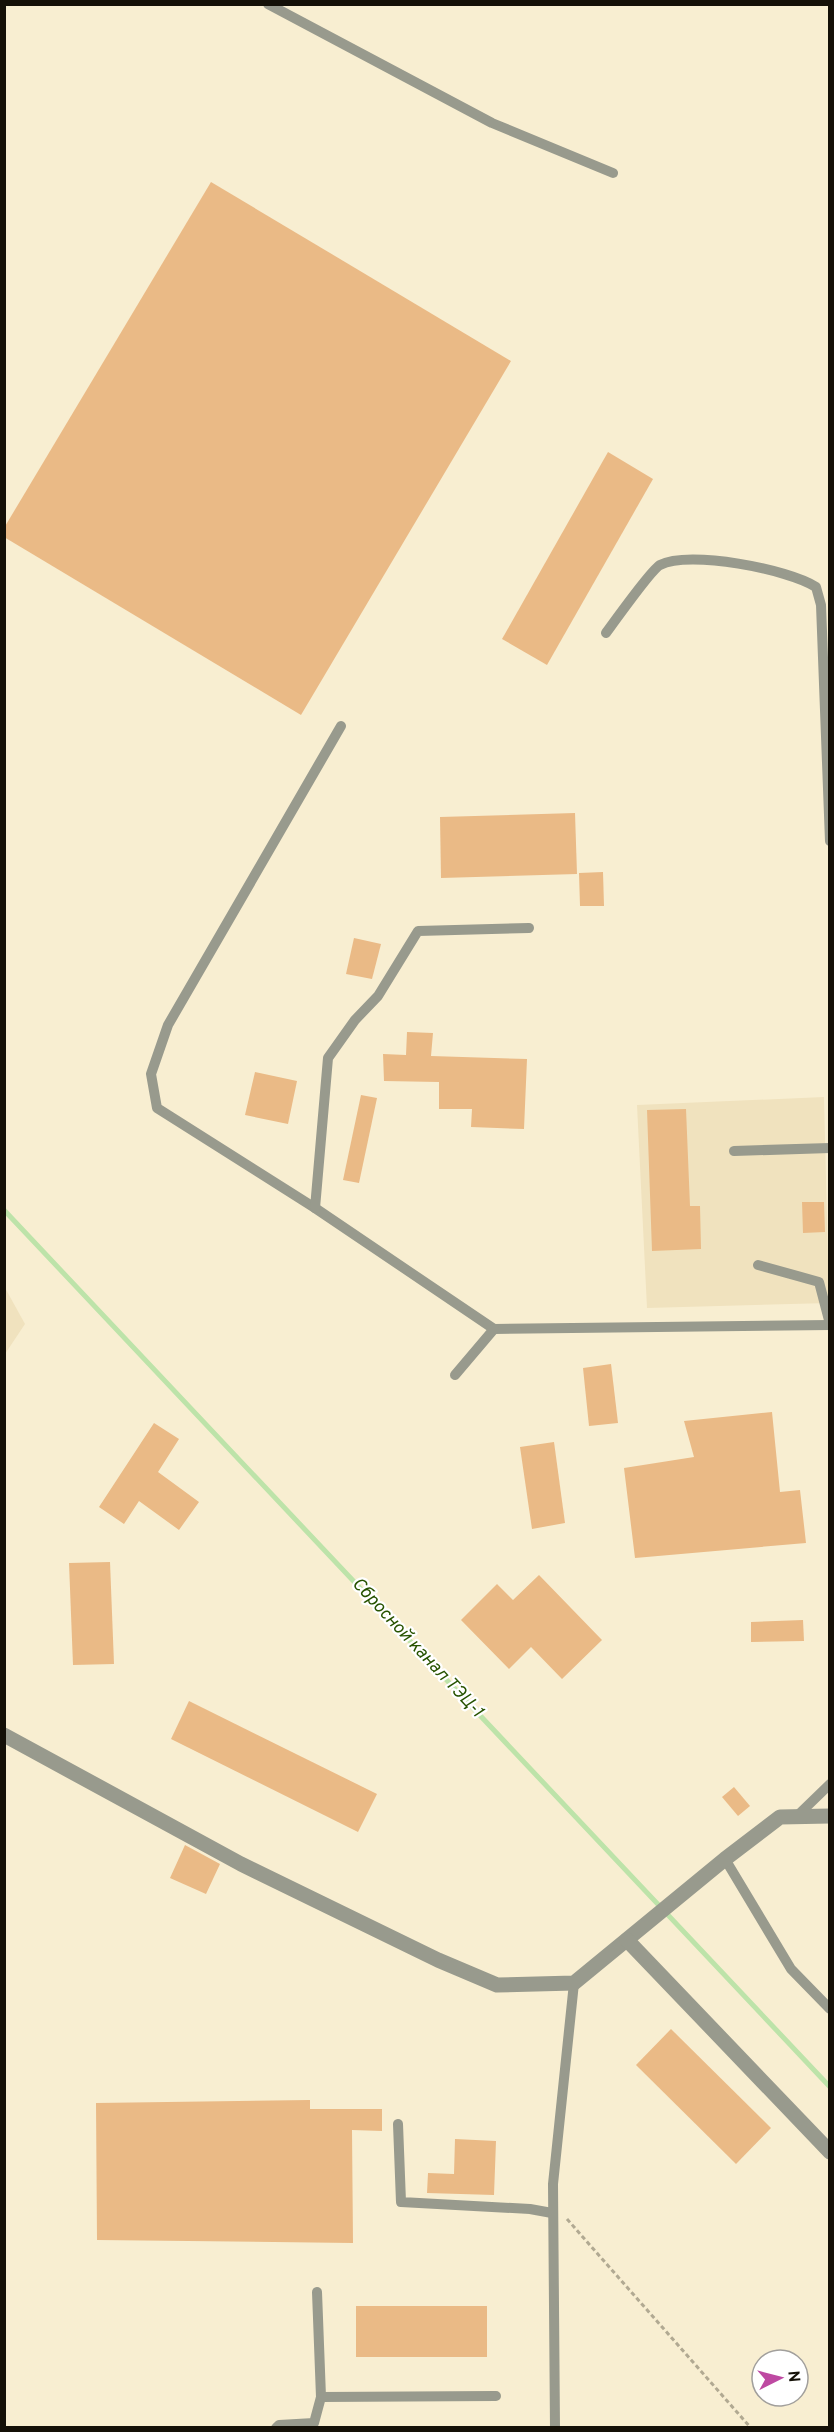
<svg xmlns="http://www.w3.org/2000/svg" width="834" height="2432" viewBox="0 0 834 2432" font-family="Overpass,sans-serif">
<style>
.built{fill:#f0e2be}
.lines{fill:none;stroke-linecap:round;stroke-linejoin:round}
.stream{stroke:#bde3a9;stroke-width:5}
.building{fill:#eaba86}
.path{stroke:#b1a992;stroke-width:3;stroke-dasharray:4.5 3;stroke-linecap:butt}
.service{stroke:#989a8d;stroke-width:10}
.minor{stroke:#989a8d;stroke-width:15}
.labels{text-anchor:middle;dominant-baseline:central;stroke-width:4.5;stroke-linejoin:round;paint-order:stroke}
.water-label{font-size:18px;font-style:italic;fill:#275300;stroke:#fff}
</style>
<rect width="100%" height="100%" fill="#f8eed1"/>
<!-- built -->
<g class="built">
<polygon points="824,1097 829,1303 647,1308 637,1105"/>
<polygon points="4,1286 25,1324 5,1354 4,1354"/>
</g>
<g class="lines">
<!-- stream -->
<polyline class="stream" points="4,1210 830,2087"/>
</g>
<!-- building -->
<g class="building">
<polygon points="211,182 511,361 301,715 4,537 4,528"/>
<polygon points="608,452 653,479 547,665 502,639"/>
<polygon points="575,813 577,874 441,878 440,817"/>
<polygon points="603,872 604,906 580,906 579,873"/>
<polygon points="354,938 381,944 372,979 346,974"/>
<polygon points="407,1032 433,1033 431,1056 527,1059 524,1129 471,1127 472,1109 439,1109 439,1082 384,1081 383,1054 406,1055"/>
<polygon points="255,1072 297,1081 288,1124 245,1115"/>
<polygon points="361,1095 377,1098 359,1183 343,1180"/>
<polygon points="686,1109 690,1206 700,1206 701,1249 652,1251 647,1110"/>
<polygon points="802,1202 824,1202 825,1232 803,1233"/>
<polygon points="611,1364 618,1423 589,1426 583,1368"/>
<polygon points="772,1412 780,1492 800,1490 806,1543 635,1558 624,1468 694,1457 684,1421"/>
<polygon points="154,1423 179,1439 158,1472 199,1502 179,1530 139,1501 124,1524 99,1507"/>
<polygon points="554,1442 565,1523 532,1529 520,1447"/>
<polygon points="110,1562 114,1664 73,1665 69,1563"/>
<polygon points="539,1575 602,1640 562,1679 531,1647 509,1669 461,1620 497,1584 513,1600"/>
<polygon points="803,1620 804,1641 751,1642 751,1622"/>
<polygon points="189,1701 377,1794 358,1832 171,1739"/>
<polygon points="734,1787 750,1806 738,1816 722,1797"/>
<polygon points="185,1845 220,1864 206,1894 170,1878"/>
<polygon points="671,2029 771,2128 736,2164 636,2065"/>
<polygon points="310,2100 310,2109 382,2109 382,2131 352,2130 353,2243 97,2240 96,2103"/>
<polygon points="455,2139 496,2141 494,2195 427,2193 428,2173 454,2174"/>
<rect x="356" y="2306" width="131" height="51"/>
</g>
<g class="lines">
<!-- path -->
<polyline class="path" points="567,2219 751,2428"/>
<!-- service -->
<g class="service">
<polyline points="268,4 492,123 613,173"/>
<path d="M606 633C614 622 652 569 660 565 689 550 788 569 816 587L821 605 830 841"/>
<polyline points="341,726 168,1025 151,1074 157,1108 315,1208 494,1329 830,1325"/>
<polyline points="734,1151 830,1148"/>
<polyline points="315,1208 328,1058 355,1020 378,996 418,931 529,928"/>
<polyline points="758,1265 819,1282 830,1324"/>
<polyline points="455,1375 494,1329"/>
<polyline points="797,1816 830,1784"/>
<polyline points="725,1859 791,1969 830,2009"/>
<polyline points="398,2124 401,2202 530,2209 552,2213"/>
<polyline points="317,2292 321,2397"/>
<polyline points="276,2428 279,2425 314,2423 321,2397 496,2396"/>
<polyline points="555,2428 553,2184 574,1983"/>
</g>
<!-- minor -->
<g class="minor">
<polyline points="4,1735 241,1864 438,1960 497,1985 574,1983 725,1859 780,1817 830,1816"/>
<polyline points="627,1940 830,2152"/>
</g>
</g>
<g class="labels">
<!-- water labels -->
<g class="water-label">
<text transform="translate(417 1648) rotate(47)">Сбросной канал ТЭЦ-1</text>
</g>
</g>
<!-- border -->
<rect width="834" height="2432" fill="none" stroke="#141007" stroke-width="12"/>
<!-- north arrow -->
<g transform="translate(780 2378) rotate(84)"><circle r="28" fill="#ffffff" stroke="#a19f9c" stroke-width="1.5"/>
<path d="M0-4.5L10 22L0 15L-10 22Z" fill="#be49a2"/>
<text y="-9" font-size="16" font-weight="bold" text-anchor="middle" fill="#141007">N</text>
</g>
</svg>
